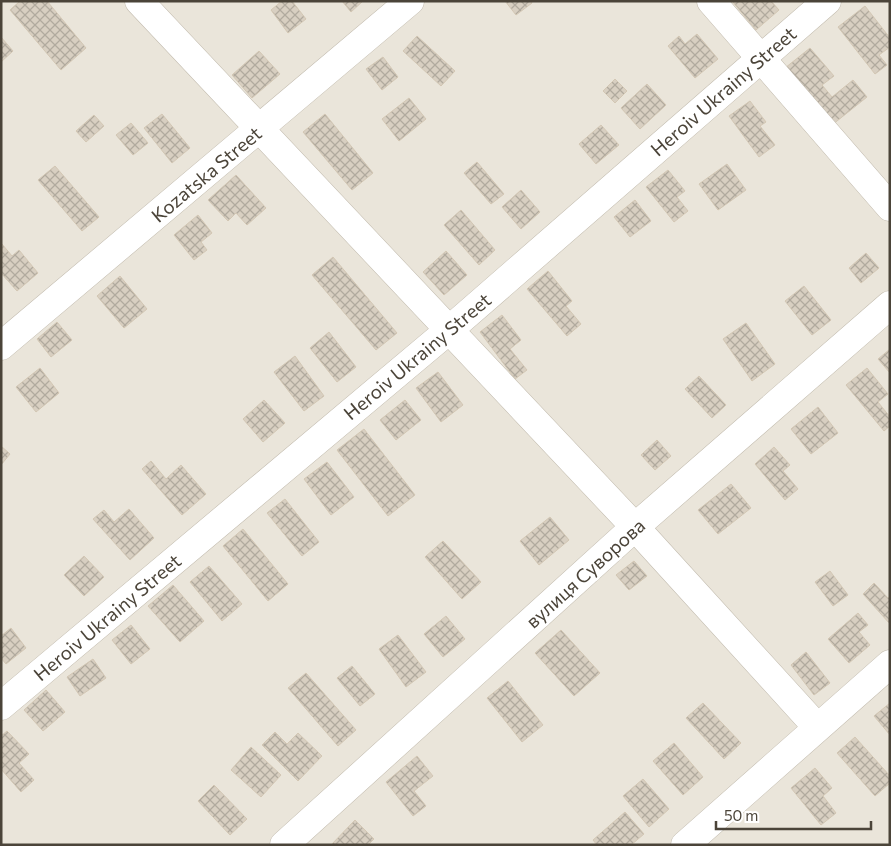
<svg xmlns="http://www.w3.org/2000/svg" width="891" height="846" viewBox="0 0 891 846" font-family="Commissioner,sans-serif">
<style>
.residential{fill:#eae5da}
.building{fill:url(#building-cross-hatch);stroke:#d3c7b4}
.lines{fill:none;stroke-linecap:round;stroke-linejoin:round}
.minor-casing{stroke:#c2bbae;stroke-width:29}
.minor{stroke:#fff;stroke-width:28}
.labels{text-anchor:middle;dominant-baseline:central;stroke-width:5;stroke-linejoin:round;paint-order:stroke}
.street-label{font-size:19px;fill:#4b4439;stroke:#fff}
</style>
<defs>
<pattern id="building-cross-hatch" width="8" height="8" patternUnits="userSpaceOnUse" patternTransform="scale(1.25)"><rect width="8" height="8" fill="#d8cfc1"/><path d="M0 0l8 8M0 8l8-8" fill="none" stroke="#b1aa9e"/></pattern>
</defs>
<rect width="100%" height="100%" fill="#f6f3ec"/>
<!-- residential -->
<rect class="residential" x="1" y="1" width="889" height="844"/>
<!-- building -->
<g class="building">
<polygon points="20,1 47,1 86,48 61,70 10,10"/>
<polygon points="282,1 292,1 306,19 288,33 271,10"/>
<polygon points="342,1 363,1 351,12"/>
<polygon points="505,1 531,1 532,3 516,15"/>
<polygon points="732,1 771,1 779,10 756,30"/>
<polygon points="865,6 890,38 890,47 879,55 887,65 875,74 838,27"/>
<polygon points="697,34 718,59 695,78 668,46 679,36 685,44"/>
<polygon points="417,36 455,71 441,86 403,51"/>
<polygon points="1,37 13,51 1,62"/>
<polygon points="810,48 834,76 822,85 832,97 853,80 867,97 832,125 785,68"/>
<polygon points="259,51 280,74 252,98 232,75"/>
<polygon points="383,57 398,77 382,90 366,69"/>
<polygon points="615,79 627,91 615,103 603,91"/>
<polygon points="647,84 666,105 640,129 621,108"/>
<polygon points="409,98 426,119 399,141 382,119"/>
<polygon points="750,101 766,122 760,126 775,145 759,157 729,116"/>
<polygon points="162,114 190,148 172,163 144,128"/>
<polygon points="325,114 373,173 352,190 303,132"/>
<polygon points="94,115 104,126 86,142 76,131"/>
<polygon points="131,123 148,143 133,155 116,135"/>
<polygon points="601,125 619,145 596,164 579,144"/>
<polygon points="477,162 504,194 491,204 464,173"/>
<polygon points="727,164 746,190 718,210 699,184"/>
<polygon points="55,166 99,217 82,231 38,180"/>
<polygon points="668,170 685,191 677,197 688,211 674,222 646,187"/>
<polygon points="236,175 266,208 247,225 236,213 228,221 208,200"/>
<polygon points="521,190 540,212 521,229 502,207"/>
<polygon points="635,200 651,221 630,237 614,217"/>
<polygon points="461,210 495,250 479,265 444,225"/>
<polygon points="198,215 212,233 201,242 207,250 194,260 174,235"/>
<polygon points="2,244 12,256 19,250 38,273 17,291 1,273"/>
<polygon points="446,251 467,275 444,295 423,272"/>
<polygon points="866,253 879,268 861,283 849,268"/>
<polygon points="333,257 397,333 376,350 312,275"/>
<polygon points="548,271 572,301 566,306 581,324 567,336 527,289"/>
<polygon points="120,276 147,309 124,328 97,296"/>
<polygon points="804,286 831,320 812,335 785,301"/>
<polygon points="502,315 521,340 510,349 527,370 515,379 480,332"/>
<polygon points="57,322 72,340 51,357 37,339"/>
<polygon points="746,323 775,364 752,381 723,339"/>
<polygon points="329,332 356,367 337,382 310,348"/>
<polygon points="890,349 890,373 878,359"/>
<polygon points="295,356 324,396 304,411 274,372"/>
<polygon points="40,368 59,393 36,412 16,387"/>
<polygon points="867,368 888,394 878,402 890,417 890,426 884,431 846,385"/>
<polygon points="438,372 463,405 441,422 416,388"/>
<polygon points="699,376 726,405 712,418 685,389"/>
<polygon points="264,400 285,423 263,442 243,419"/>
<polygon points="405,400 421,420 396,440 380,420"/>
<polygon points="818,407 838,433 811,454 791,429"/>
<polygon points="364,429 415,495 388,516 337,450"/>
<polygon points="657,440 671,456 655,470 641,455"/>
<polygon points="1,446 10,454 1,465"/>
<polygon points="774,447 790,465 783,471 798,489 785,500 755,464"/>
<polygon points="151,461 166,479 181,465 206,494 182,515 142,469"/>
<polygon points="327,462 354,497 331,515 304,479"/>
<polygon points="731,484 751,508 718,534 698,510"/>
<polygon points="285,499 319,542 302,556 267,513"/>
<polygon points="129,509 154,538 130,560 93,519 104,510 114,522"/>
<polygon points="550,517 569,540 539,565 520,541"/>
<polygon points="243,529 288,584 268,601 223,546"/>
<polygon points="443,541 481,582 462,599 425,557"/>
<polygon points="84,556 104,577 84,596 64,575"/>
<polygon points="634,561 647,576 629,590 616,575"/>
<polygon points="209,566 242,604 222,621 190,582"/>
<polygon points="830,571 848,595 833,606 815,582"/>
<polygon points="874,583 888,598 890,596 890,624 863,594"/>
<polygon points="173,585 204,621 180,642 148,606"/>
<polygon points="858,613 868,625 859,632 870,645 849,663 828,639"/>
<polygon points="446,616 465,639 443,657 424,634"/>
<polygon points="131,625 150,649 131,664 112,640"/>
<polygon points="11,628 26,648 6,664 1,658 1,636"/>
<polygon points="561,630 600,673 574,696 535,653"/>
<polygon points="398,635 426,672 406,687 379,649"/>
<polygon points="806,652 830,683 814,695 791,665"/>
<polygon points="93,659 106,678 80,696 67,677"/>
<polygon points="352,666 375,694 360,706 337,678"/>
<polygon points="306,673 356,730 338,746 288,688"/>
<polygon points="508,681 543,725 522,742 487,698"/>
<polygon points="46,690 65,712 43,731 24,710"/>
<polygon points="703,703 741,743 724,759 686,718"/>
<polygon points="890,703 890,735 874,716"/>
<polygon points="7,731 29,754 19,763 34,780 21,792 1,769 1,736"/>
<polygon points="275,732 287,744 298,733 322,756 298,781 262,745"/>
<polygon points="855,737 890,776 890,783 875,796 837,753"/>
<polygon points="674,743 703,777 683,795 653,761"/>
<polygon points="251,747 281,775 261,797 231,770"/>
<polygon points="417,756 433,776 414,791 426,806 413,816 386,782"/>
<polygon points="815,768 832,788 823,796 836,813 821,825 791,788"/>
<polygon points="643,779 669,809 649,827 623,796"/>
<polygon points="214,785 247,819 230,835 198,801"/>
<polygon points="625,812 644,834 631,845 597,845 593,840"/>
<polygon points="355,820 374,839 368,845 331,845"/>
</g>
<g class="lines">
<!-- minor casing -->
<g class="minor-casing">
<g id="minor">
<polyline points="139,1 635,527 817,727"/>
<polyline points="711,1 890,207"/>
<polyline points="1,346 410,1"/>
<polyline points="1,706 449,330 827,1"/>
<polyline points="284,845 635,527 890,305"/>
<polyline points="685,845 890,664"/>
</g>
</g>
<!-- minor -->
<use href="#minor" class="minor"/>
</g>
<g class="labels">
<!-- street labels -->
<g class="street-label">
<text transform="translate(723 91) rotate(-41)">Heroiv Ukrainy Street</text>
<text transform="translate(206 174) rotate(-40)">Kozatska Street</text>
<text transform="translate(417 356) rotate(-40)">Heroiv Ukrainy Street</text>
<text transform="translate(585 573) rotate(-42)">вулиця Суворова</text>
<text transform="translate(107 617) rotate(-40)">Heroiv Ukrainy Street</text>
</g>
</g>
<!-- border -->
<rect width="891" height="846" fill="none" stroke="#4b4439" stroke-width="5"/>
<!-- scale -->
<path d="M716 821v8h155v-8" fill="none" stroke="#4b4439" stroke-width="2.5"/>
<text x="724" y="821" font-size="15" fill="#4b4439" stroke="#ffffff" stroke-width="4" paint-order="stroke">50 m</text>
</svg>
